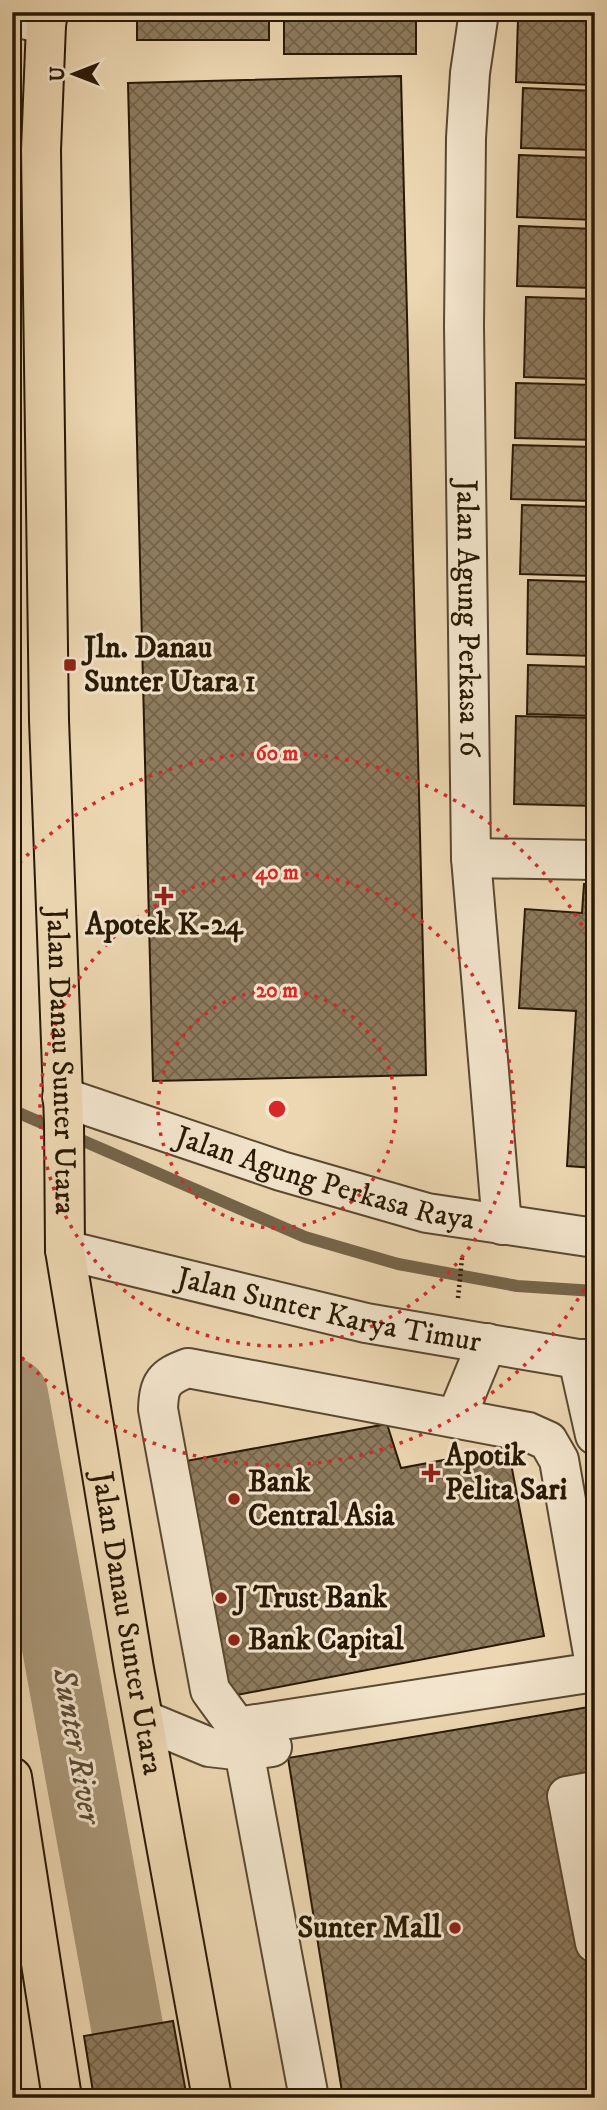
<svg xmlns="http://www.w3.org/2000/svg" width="607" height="2110" viewBox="0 0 607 2110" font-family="'IM FELL DW Pica',serif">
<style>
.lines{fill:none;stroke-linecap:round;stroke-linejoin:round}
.stream{stroke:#756449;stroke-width:12}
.river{stroke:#a99677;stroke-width:72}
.building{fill:url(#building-cross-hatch);stroke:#281804;stroke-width:2}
.minor-casing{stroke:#594830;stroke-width:42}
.major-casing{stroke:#281804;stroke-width:42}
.path{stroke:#281804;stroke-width:4.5;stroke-dasharray:2 3.5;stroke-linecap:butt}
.minor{stroke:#f3e5cd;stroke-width:38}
.major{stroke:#ecd7b2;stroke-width:38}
.ring{fill:none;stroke:#d62828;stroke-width:3.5;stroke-dasharray:3.5 7}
.poi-dot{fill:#8f2418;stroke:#f3e5cd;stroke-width:2.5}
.labels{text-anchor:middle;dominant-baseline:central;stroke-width:6;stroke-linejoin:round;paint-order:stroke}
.street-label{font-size:30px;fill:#281804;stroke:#f3e5cd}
.poi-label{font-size:30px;font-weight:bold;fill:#281804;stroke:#f3e5cd;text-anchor:start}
.water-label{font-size:32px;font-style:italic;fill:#5c4a32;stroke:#f3e5cd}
.centre{fill:#d62828;stroke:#f3e5cd;stroke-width:3.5}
.ring-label{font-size:21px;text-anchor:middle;font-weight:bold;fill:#d62828;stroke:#f3e5cd;stroke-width:6;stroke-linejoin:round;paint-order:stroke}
</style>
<defs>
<pattern id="building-cross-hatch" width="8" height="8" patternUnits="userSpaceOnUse" patternTransform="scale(1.75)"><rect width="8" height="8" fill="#8e7b5e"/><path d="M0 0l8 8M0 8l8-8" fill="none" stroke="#74644b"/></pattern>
</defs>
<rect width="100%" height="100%" fill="#ecd7b2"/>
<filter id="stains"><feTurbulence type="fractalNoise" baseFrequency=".00286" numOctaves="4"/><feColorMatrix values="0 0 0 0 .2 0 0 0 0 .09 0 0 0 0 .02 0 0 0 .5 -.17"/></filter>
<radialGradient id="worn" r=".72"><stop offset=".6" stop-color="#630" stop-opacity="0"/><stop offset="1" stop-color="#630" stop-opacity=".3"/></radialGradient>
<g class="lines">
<!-- stream -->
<polyline class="stream" points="12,1110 305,1237 398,1264 517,1286 595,1291"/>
<!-- river -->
<polyline class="river" points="12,1394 140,2098"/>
</g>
<!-- building -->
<g class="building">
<rect x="137" y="12" width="132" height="28"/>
<rect x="284" y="12" width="132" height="42"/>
<polygon points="518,19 595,21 595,85 516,82"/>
<polygon points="401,76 426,1075 153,1081 128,83"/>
<polygon points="523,88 595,91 595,150 521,148"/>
<polygon points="519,155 595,158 595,220 517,217"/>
<polygon points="519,226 595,229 595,288 517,286"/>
<polygon points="526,297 595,299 595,379 524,377"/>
<polygon points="516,383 595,385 595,440 515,438"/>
<polygon points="513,445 595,447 595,501 511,499"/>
<polygon points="522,505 595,507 595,576 520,574"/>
<polygon points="528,580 595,582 595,656 527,654"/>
<polygon points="528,665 595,667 595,716 527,714"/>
<polygon points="516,716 595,718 595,806 514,804"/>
<polygon points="584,884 595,885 595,1168 567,1166 576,1011 519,1008 525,909 582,913"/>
<polygon points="387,1424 401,1468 508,1448 544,1636 221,1698 186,1461"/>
<polygon points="595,1706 595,2098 343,2098 288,1758"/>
<polygon points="173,2021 187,2098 94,2098 84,2036"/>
</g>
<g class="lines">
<!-- minor casing -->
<g class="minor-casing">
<g id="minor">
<path id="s1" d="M479 12 470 73 466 138 464 326 471 858 502 1225"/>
<polyline points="12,16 46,25"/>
<polyline points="471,858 595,860"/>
<path id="s2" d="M62 1097 281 1171 427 1213 595 1238"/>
<path id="s3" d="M65 1250 366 1323 578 1359H595"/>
<polyline points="578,1359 595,1435"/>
<polyline points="456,1418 487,1343"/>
<path d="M595 1665 559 1460 548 1441 528 1432 188 1368C164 1377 159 1383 158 1409L210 1690 237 1727 595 1672"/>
<polyline points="144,1720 209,1747 244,1751 272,1747"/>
<polyline points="244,1751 309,2098"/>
<polyline points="595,1791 567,1796 595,1943"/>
</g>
</g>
<!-- major casing -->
<g class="major-casing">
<g id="major">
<path id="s4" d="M48 12 46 25 41 150 49 720 64 1123 65 1250 134 1669 212 2098"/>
<polyline points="12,1777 62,2098"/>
</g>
</g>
<!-- path -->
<polyline class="path" points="458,1298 462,1258"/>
<!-- minor -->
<use href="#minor" class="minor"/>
<!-- major -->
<use href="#major" class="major"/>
</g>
<!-- distance rings -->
<g class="ring">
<circle cx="277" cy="1109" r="119"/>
<circle cx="277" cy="1109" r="237"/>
<path d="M594 1271A356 356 0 0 1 12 1347M12 871A356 356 0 0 1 594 947"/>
</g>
<!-- markers -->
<g class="poi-dot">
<rect x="63" y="658" width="14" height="14" rx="3.5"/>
<path d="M160.5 885.5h7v7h7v7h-7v7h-7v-7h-7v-7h7z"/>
<path d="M427.5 1462.5h7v7h7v7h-7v7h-7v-7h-7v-7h7z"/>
<circle cx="234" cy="1499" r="7"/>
<circle cx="221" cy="1598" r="7"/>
<circle cx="234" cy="1640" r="7"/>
<circle cx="455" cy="1928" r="7"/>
</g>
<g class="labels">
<!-- street labels -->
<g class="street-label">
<text stroke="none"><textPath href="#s1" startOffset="607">Jalan Agung Perkasa 16</textPath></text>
<text stroke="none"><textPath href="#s4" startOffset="1050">Jalan Danau Sunter Utara</textPath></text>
<text stroke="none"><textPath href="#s2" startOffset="276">Jalan Agung Perkasa Raya</textPath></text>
<text stroke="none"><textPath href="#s3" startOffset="271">Jalan Sunter Karya Timur</textPath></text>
<text stroke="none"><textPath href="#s4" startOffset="1617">Jalan Danau Sunter Utara</textPath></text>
</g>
<!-- poi labels -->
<g class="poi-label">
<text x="84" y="648">Jln. Danau<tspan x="84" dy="34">Sunter Utara 1</tspan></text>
<text x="164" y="925" text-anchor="middle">Apotek K-24</text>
<text x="445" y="1456">Apotik<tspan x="445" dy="34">Pelita Sari</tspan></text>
<text x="248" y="1482">Bank<tspan x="248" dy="34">Central Asia</tspan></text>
<text x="235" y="1598">J Trust Bank</text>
<text x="248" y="1640">Bank Capital</text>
<text x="441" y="1928" text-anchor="end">Sunter Mall</text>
</g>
<!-- water labels -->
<g class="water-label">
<text transform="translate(76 1746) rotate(80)">Sunter River</text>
</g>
</g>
<circle cx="277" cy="1109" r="10" class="centre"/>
<g class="ring-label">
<text x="277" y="760">60 m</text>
<text x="277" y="879">40 m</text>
<text x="277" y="997">20 m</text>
</g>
<!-- margin -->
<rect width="607" height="2110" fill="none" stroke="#ecd7b2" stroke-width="42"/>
<rect x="14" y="14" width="579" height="2082" fill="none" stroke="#281804" stroke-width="3.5"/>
<rect x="21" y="21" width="565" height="2068" fill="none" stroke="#281804" stroke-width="2"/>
<!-- north arrow -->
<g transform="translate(74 74) rotate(270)" stroke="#f3e5cd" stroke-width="5" paint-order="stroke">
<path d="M0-5L12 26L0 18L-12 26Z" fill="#281804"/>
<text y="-10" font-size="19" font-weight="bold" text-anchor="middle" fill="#281804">U</text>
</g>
<rect width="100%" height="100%" filter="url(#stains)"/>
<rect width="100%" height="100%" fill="url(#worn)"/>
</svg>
